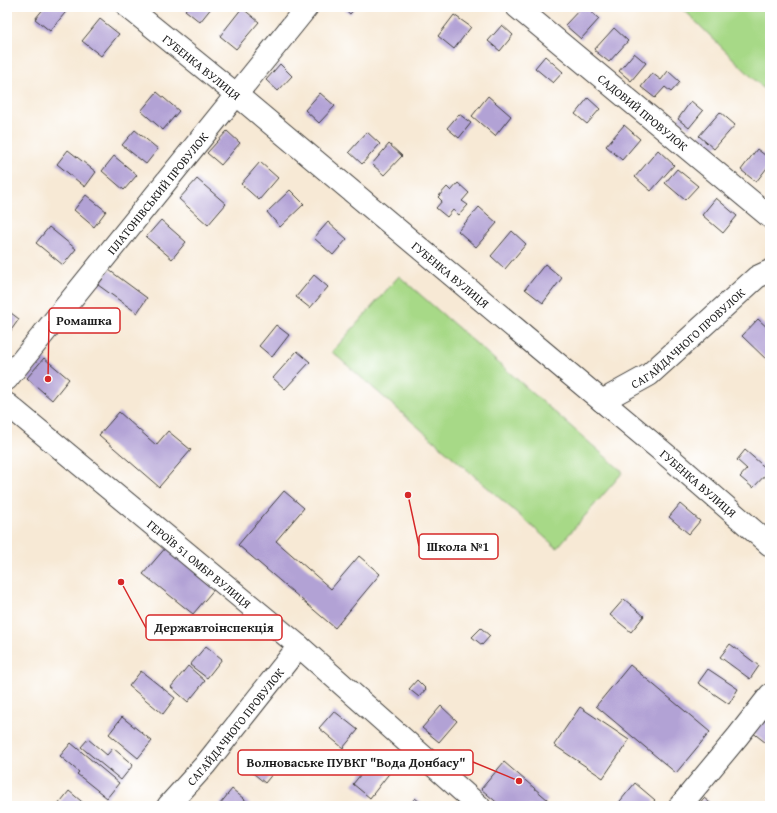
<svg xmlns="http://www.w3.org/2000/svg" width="777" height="813" viewBox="0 0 777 813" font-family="'Gentium Book Plus',serif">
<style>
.green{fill:#a7d987;stroke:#627a52}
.building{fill:#b2a2d5}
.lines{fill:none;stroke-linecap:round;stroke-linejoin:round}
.minor-casing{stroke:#3d3b38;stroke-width:24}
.minor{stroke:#fff;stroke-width:22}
.labels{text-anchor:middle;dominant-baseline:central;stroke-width:4;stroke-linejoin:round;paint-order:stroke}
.street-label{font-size:12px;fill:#1c1c1c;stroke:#fff}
.leader{fill:none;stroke:#d62828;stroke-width:1.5}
.callout-dot{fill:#d62828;stroke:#fff;stroke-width:1.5}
.callout{fill:#fff;stroke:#d62828;stroke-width:1.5}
.callout-label{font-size:13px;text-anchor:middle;font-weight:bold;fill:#1c1c1c}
</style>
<rect width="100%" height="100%" fill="#fff"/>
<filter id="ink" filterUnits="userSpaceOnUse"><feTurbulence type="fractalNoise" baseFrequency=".025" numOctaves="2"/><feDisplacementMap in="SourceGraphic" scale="8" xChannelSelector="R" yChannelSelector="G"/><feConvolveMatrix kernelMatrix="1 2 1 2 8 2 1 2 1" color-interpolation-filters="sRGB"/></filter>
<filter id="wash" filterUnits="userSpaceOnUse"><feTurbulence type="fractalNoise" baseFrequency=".012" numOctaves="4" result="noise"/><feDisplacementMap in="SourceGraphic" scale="16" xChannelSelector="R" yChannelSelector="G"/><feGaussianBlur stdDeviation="0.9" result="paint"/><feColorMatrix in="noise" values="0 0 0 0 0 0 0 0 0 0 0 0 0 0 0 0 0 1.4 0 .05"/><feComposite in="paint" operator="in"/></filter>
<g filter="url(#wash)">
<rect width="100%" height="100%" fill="#f7e9d5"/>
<!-- green -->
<g class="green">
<polygon points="681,7 770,7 770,95"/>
<polygon points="399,276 623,472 557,548 332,352"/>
</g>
<g id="blocks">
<!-- building -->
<g class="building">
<polygon points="45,7 70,7 50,31 35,19"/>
<polygon points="188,7 212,7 200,22 185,10"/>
<polygon points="342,7 356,7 350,14"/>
<polygon points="582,7 586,7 599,19 581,39 565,25"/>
<polygon points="242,8 259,22 236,49 220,36"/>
<polygon points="454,15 471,27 454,49 438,36"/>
<polygon points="100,19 119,34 101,56 82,41"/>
<polygon points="502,25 513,35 500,51 488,41"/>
<polygon points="614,28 628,41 609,62 594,50"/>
<polygon points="634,53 646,63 631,81 619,71"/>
<polygon points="545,56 563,72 553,83 535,68"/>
<polygon points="280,64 292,76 278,91 266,80"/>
<polygon points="668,71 680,82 671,92 665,87 655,98 641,87 652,73 661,80"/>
<polygon points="157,92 179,111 163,130 141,111"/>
<polygon points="320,93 335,106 319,123 305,110"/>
<polygon points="488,96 511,116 495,136 472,116"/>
<polygon points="588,98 600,109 587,124 575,114"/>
<polygon points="691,101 703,111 689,128 678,119"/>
<polygon points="720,112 735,125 714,149 699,136"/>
<polygon points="459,114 471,123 459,138 447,128"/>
<polygon points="624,125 640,139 622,160 606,146"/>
<polygon points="135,130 158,149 146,164 122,145"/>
<polygon points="227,131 240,143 221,165 207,153"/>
<polygon points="367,132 380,144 362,164 349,152"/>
<polygon points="389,144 402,156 384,175 372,164"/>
<polygon points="757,149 770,159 770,164 756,182 741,170"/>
<polygon points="68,150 96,172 85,187 57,164"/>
<polygon points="658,150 674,165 651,191 635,177"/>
<polygon points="114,156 137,175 124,190 102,171"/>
<polygon points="260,162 278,178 259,200 241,184"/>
<polygon points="677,169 698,186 685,200 665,183"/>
<polygon points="197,179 226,204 208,225 179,199"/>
<polygon points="458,183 469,193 462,201 468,205 459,215 453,210 447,217 436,208 442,201 438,197 447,187 451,191"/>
<polygon points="290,190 304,204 280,227 267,212"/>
<polygon points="86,195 106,211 94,227 74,210"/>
<polygon points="716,198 737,216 723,233 702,215"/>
<polygon points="479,207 497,223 476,247 458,231"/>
<polygon points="161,220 186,242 172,259 146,237"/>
<polygon points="328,222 347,239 333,255 314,238"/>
<polygon points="49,227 76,249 63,265 36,243"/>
<polygon points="512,231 526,244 505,269 491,256"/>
<polygon points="545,264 562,278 543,303 525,289"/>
<polygon points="109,270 147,298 137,313 98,285"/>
<polygon points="314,275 328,287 310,308 296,297"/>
<polygon points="7,310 19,319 7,336"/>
<polygon points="758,319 770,330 769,362 742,336"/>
<polygon points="276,325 289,335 272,357 259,346"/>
<polygon points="297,351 310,362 285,389 273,378"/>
<polygon points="44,358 69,379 52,400 27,378"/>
<polygon points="119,412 156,445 168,431 191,450 159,487 99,435"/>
<polygon points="745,450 769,471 753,488 740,477 747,469 737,460"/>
<polygon points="284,491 304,508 276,541 331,589 359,556 380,574 335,628 238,545"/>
<polygon points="680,504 700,521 689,534 669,517"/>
<polygon points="167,546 216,587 193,614 143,574"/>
<polygon points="624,599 644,616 631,632 610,615"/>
<polygon points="481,628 490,636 482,645 472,637"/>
<polygon points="730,644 759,666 750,679 720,657"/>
<polygon points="206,646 222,659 207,678 190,665"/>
<polygon points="630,665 710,732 676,773 596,706"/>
<polygon points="188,666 205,681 188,702 171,687"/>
<polygon points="708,669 738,689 729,704 698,683"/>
<polygon points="141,671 175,698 163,714 129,686"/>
<polygon points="417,680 426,689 419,697 409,689"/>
<polygon points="441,706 457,721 439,742 422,728"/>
<polygon points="580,707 629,740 603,778 554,745"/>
<polygon points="334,711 358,730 343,748 319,728"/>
<polygon points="766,713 770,716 770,746 752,732"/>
<polygon points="122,717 152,741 138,758 109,734"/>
<polygon points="88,739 107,755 113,748 133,765 121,780 81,747"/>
<polygon points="71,743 119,783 107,798 77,774 79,772 60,756"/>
<polygon points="261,753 278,767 265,783 248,769"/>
<polygon points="374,758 391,771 370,798 353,784"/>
<polygon points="504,762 548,800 543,806 501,806 481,789"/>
<polygon points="635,783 655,800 650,806 616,806"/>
<polygon points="232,789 250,804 248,806 223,806 220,804"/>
<polygon points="69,791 87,806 57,806"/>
<polygon points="415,798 425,806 409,806"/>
<polygon points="704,798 714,806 697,806"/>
</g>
</g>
</g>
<g filter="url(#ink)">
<use href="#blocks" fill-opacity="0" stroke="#3d3b38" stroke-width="1"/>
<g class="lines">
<!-- minor casing -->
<g class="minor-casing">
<g id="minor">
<path id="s1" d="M128 7 237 95 670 458 770 545"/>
<path id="s2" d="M517 7 770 217"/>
<path id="s3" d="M7 379 307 7"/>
<path id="s4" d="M602 401 649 375 757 277 770 271"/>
<path id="s5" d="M7 404 299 646 479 806"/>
<path id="s6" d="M168 806 205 765 299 646"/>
<polyline points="680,806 738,736 770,695"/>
</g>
</g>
<!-- minor -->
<use href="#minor" class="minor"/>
</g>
</g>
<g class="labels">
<!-- street labels -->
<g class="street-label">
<text stroke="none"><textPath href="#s1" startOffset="95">ГУБЕНКА ВУЛИЦЯ</textPath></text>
<text stroke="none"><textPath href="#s2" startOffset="164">САДОВИЙ ПРОВУЛОК</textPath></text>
<text stroke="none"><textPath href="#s3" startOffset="239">ПЛАТОНІВСЬКИЙ ПРОВУЛОК</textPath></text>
<text stroke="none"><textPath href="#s1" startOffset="419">ГУБЕНКА ВУЛИЦЯ</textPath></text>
<text stroke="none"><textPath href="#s4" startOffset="107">САГАЙДАЧНОГО ПРОВУЛОК</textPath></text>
<text stroke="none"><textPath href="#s1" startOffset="743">ГУБЕНКА ВУЛИЦЯ</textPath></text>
<text stroke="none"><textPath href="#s5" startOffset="250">ГЕРОЇВ 51 ОМБР ВУЛИЦЯ</textPath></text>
<text stroke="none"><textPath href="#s6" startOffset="104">САГАЙДАЧНОГО ПРОВУЛОК</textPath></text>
</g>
</g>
<!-- callouts -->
<path class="leader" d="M48 379L49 321M408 495L419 546M121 582L146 628M519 781L473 762"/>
<g class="callout-dot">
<circle cx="48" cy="379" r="4"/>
<circle cx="408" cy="495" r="4"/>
<circle cx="121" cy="582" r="4"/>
<circle cx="519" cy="781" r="4"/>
</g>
<g class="callout">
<rect x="49" y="308" width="71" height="25" rx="4"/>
<rect x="419" y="534" width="79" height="25" rx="4"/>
<rect x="146" y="615" width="136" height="25" rx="4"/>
<rect x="238" y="750" width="235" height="25" rx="4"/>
</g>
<g class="callout-label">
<text x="84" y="325">Ромашка</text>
<text x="458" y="551">Школа №1</text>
<text x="214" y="632">Державтоінспекція</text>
<text x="356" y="767">Волноваське ПУВКГ "Вода Донбасу"</text>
</g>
<!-- margin -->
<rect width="777" height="813" fill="none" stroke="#fff" stroke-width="24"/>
</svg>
